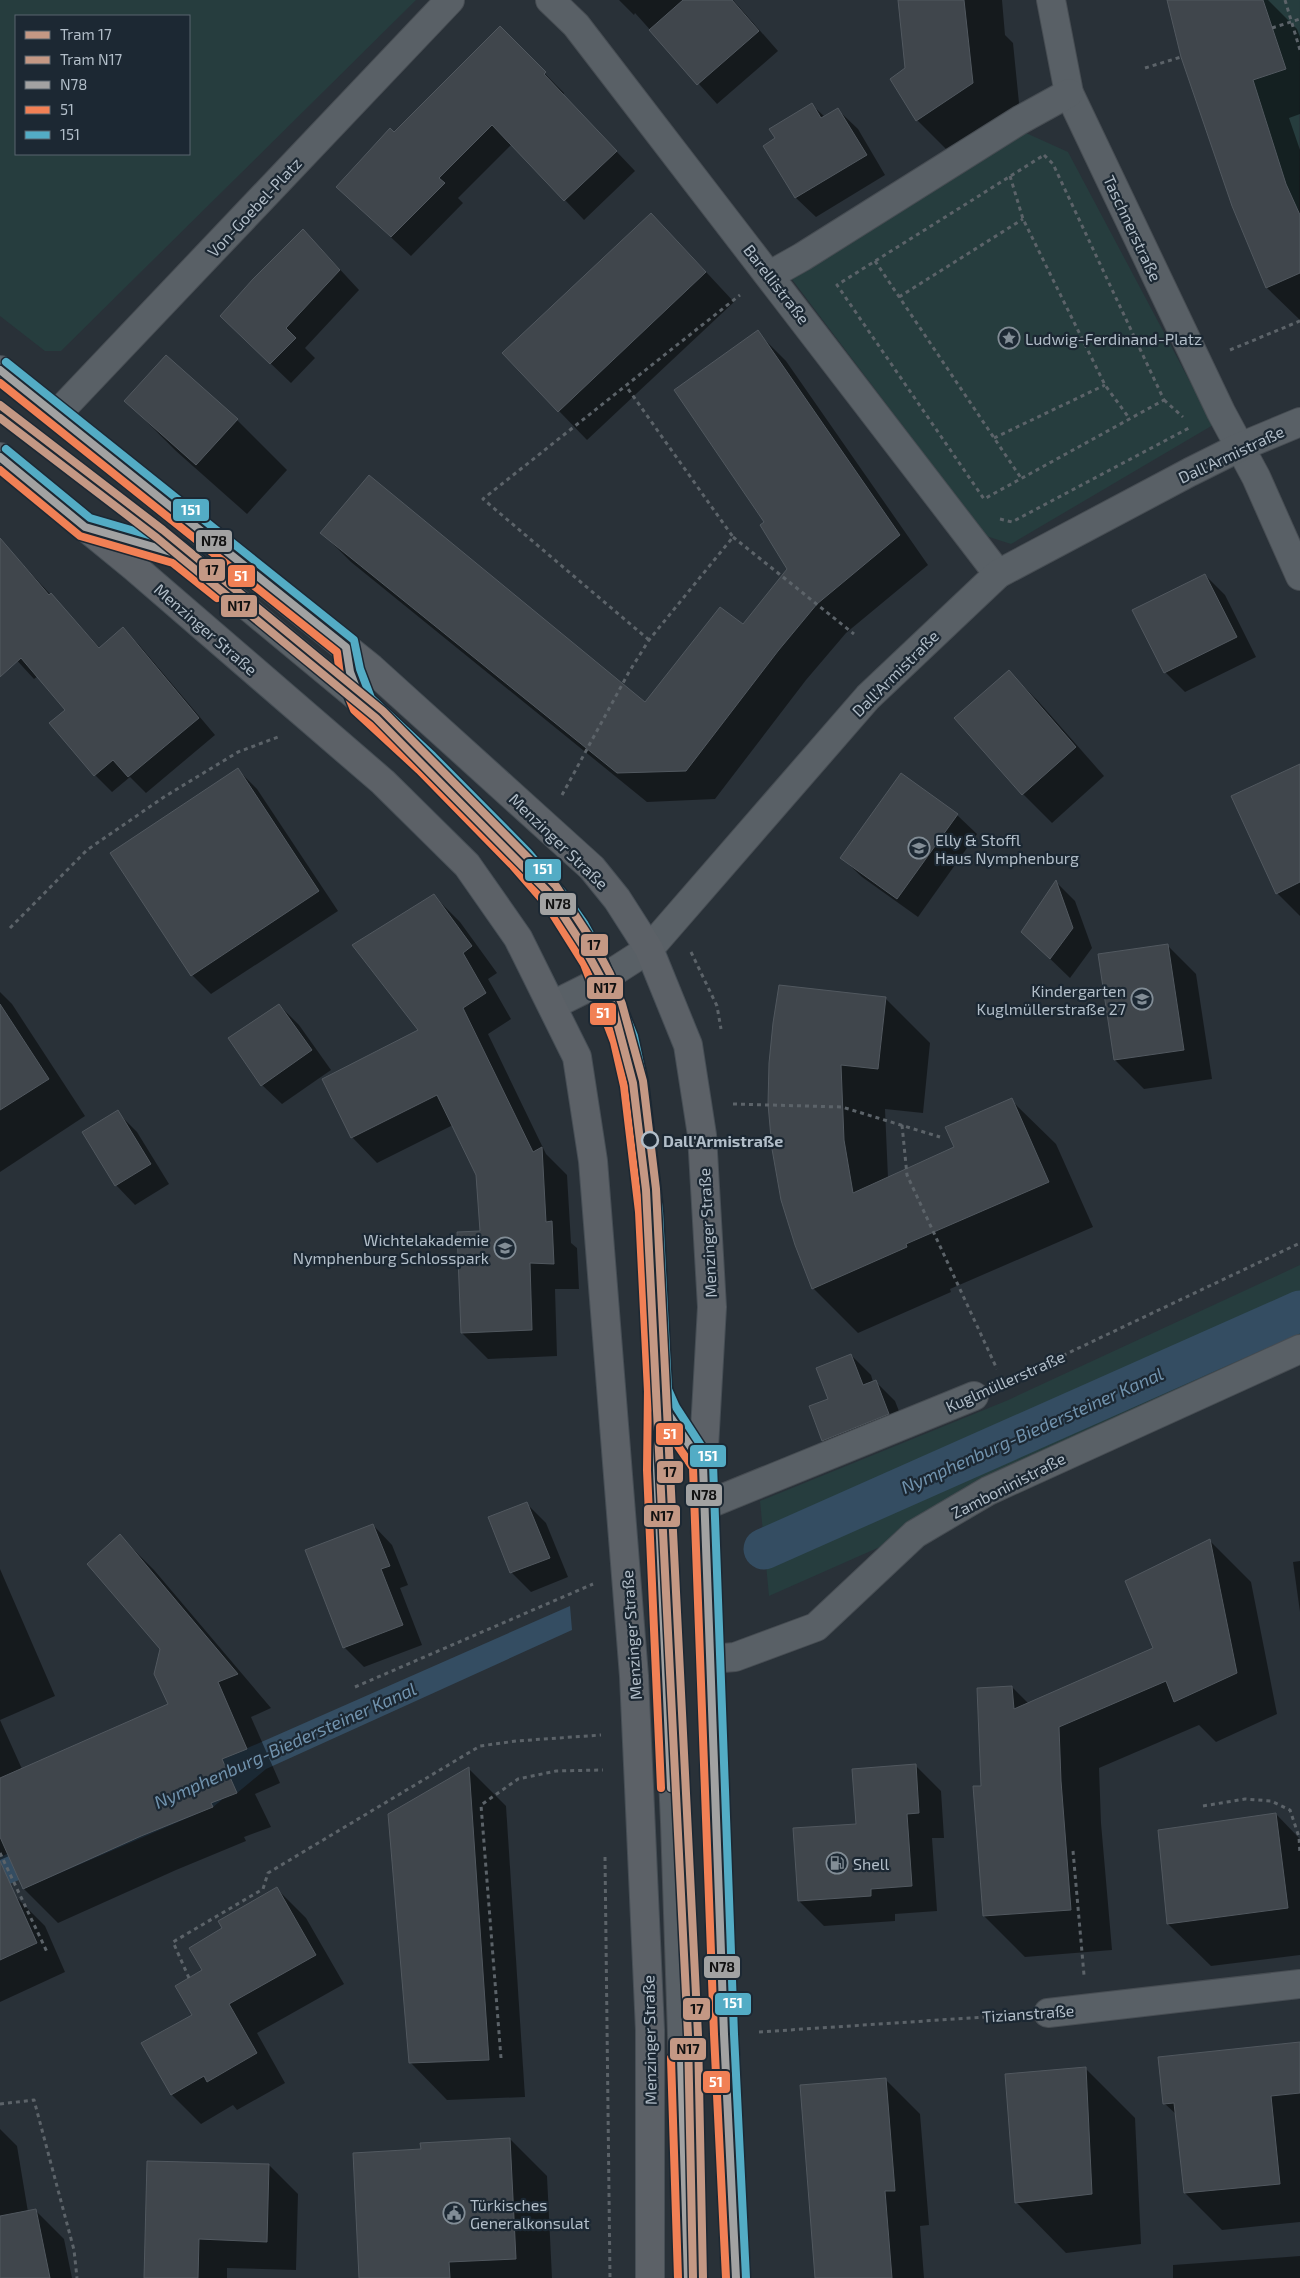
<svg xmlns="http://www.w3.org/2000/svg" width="1300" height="2278" viewBox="0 0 1300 2278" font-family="'Exo 2',sans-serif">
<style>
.green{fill:#263d3e;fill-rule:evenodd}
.water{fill:#344d62}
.shadow{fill:#0007}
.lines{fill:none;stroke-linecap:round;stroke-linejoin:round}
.canal{stroke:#344d62;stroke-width:41}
.building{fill:#40464c;stroke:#51585f}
.lane-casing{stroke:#474d53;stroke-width:26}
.street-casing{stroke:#474d53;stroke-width:30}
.primary-casing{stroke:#464e55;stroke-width:30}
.path{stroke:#5c6369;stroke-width:3;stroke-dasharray:4 4;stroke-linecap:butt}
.lane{stroke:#596066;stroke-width:24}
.street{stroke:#596066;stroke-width:28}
.primary{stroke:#5c6167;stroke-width:28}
.bus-1-casing{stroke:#1c2833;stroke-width:11}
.bus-2-casing{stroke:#1c2833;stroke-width:11}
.bus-3-casing{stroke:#1c2833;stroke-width:11}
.bus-1{stroke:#a2a2a2;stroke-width:8}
.bus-2{stroke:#f18055;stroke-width:8}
.bus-3{stroke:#53acc5;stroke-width:8}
.tram-1-casing{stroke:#1c2833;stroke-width:11}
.tram-2-casing{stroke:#1c2833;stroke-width:11}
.tram-1{stroke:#c49884;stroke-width:8}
.tram-2{stroke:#c49884;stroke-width:8}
.stop-dot{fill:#1c2833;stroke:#b2bec9;stroke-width:2.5}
.labels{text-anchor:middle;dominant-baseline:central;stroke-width:4.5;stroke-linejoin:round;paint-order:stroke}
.street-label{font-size:16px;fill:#b2bec9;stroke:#1c2833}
.poi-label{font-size:16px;fill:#b2bec9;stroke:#1c2833;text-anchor:start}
.stop-label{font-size:16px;font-weight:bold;fill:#b2bec9;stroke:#1c2833;text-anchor:start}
.water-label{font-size:18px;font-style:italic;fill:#7193ae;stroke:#1c2833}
.line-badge{stroke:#1c2833;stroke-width:2}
.badge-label{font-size:14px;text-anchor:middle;font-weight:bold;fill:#fff}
.pale-badge-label{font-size:14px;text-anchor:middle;font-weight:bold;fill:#111}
</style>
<rect width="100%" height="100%" fill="#293138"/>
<!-- green -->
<g class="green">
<path d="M0 0H416L61 351H45L0 316ZM16 16H189V154H16Z"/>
<polygon points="1263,0 1300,0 1299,213 1286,184 1253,80 1286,69"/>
<polygon points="1026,133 1068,152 1213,425 1011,544 986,536 791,278"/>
<polygon points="1300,1265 1300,1361 769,1596 760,1501 1006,1401"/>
</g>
<!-- water -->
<polygon class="water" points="570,1606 572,1630 266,1769 237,1793 224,1798 213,1807 23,1889 19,1880 0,1888 0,1857"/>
<!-- shadow -->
<g class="shadow">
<polygon points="619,0 733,0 778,51 717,104 635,13 634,15"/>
<polygon points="899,0 1002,0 1005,35 1013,43 1022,133 967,170 917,120 906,68"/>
<polygon points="1168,0 1268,0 1297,29 1300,37 1300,114 1289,118 1300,150 1300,320 1267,288 1233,205"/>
<polygon points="500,28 564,93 563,95 635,171 584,220 512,144 458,198 463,203 411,256 337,187"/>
<polygon points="812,105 825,117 838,110 858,129 885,175 816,217 796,198 765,146 777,139"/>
<polygon points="680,244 734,302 587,440 559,411"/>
<polygon points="322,250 359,290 305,348 315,358 291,383 242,336"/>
<polygon points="757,332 786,361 928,565 846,633 806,680 715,799 647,802 351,562 322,533 645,704 743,626 788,570 766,523"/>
<polygon points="166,356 237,420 287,470 247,514 176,451 126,401"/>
<polygon points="0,540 100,648 123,629 140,646 215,735 146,793 130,777 112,792 95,775 66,710 38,676 34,679 0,642"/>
<polygon points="1205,575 1225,595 1256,657 1185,692 1166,673 1134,611"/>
<polygon points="1009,672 1038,701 1104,776 1052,823 1023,794"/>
<polygon points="1300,765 1300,916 1277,893"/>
<polygon points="238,770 257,789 338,911 211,994 192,975"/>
<polygon points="957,815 977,834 918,917 862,877 842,858"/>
<polygon points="1056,882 1075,901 1092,948 1070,978 1042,951"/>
<polygon points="434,896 460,922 497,973 488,979 511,1019 488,1034 546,1154 567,1175 571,1243 577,1248 579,1289 555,1289 557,1356 488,1359 462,1333 482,1232 477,1174 453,1125 377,1163 352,1137 420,1030"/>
<polygon points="1167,945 1196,974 1212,1079 1144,1089 1115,1060"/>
<polygon points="0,992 12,1004 85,1116 0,1172"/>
<polygon points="885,998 930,1043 923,1113 885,1109 888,1178 956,1147 1011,1100 1056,1144 1093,1227 950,1289 951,1292 858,1333 813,1288 774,1148"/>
<polygon points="279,1005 299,1025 331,1070 282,1104 262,1085"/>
<polygon points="117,1112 137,1132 169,1184 135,1205 116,1185"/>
<polygon points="851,1355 871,1375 873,1382 875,1381 895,1401 908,1434 843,1460 823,1440"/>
<polygon points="526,1503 546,1523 568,1577 531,1592 512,1573 489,1518"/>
<polygon points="373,1525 392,1545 408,1585 400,1588 422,1645 364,1667 344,1647"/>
<polygon points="120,1536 154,1570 271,1708 251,1717 280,1783 255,1794 271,1827 244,1837 246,1841 176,1870 58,1923 24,1889 9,1856 0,1860 0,1569 55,1696 0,1720 22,1769 170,1704 161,1649"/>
<polygon points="1210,1541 1251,1582 1277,1714 1216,1742 1199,1725 1099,1768 1101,1823 1112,1950 1025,1957 984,1916 982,1787 1012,1687 1029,1704 1154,1649"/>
<polygon points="1300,1561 1300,1612 1293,1562"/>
<polygon points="916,1766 941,1791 944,1838 932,1838 937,1911 895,1914 895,1921 824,1926 799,1901 857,1825"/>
<polygon points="469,1769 506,1806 525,2097 447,2100 410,2062"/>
<polygon points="1276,1814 1300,1839 1300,1955 1211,1966 1168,1924"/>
<polygon points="277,1889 306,1918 344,1984 257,2033 285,2083 237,2110 233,2105 201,2124 172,2095 142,2043 193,2015 224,1929"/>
<polygon points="16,1897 45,1926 65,1972 0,2002 0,1904"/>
<polygon points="1300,2044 1300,2222 1222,2230 1185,2193 1177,2115 1164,2103"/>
<polygon points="1085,2068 1135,2118 1141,2244 1066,2253 1016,2202"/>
<polygon points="886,2080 920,2114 929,2225 920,2226 924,2278 816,2278"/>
<polygon points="0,2129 17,2146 28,2212 35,2210 64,2239 72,2278 0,2278"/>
<polygon points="510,2139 547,2176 552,2278 361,2278 422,2150"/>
<polygon points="269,2165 298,2194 296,2270 227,2268 227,2278 146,2278"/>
<polygon points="1300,2256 1300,2278 1173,2278 1173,2265"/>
</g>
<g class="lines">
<!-- canal -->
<polyline class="canal" points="764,1549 1300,1311"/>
</g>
<!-- building -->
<g class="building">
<polygon points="683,0 732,0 759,31 697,85 649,30"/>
<polygon points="898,0 964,0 973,83 916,121 890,79 905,68"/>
<polygon points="1167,0 1263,0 1286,69 1253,80 1286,184 1300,215 1300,273 1266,288 1232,206 1181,57"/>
<polygon points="500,26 546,72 544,74 617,151 564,201 492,125 439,178 445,183 391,237 336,187 390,128 394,132"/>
<polygon points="812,103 821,118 838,108 867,155 795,198 763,146 775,138 769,129"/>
<polygon points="651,213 706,272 558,412 502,353"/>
<polygon points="303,229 340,270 286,328 296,338 270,364 220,316 253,279"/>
<polygon points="758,330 900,535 817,604 778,651 686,771 617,773 320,533 369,475 645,702 720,607 743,624 787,569 760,525 764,522 674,390"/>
<polygon points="166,355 238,419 196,465 124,401"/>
<polygon points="0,538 49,595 51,593 99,648 123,627 199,718 128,777 113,760 94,776 49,723 65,710 21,658 0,677"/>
<polygon points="1205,574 1237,637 1164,673 1132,610"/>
<polygon points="1009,670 1076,747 1022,795 954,718"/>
<polygon points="1300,764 1300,882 1276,894 1231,796"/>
<polygon points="238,768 319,891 191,976 110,853"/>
<polygon points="901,773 958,814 897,899 840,858"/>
<polygon points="1056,880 1073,928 1050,959 1021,932"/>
<polygon points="434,894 472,946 463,953 486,993 463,1008 533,1152 542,1147 546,1222 552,1221 554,1264 530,1263 532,1330 461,1333 457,1232 480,1231 476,1175 437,1095 351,1138 322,1079 418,1030 352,945"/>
<polygon points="1168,944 1184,1050 1114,1060 1098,954"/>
<polygon points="779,985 886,997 878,1069 841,1065 844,1140 853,1193 954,1147 945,1127 1012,1098 1049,1182 906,1244 907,1247 812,1289 795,1245 781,1200 772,1149 768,1104 769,1063 773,1023"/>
<polygon points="0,1004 49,1079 0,1110"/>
<polygon points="279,1004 312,1050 261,1086 228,1038"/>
<polygon points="118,1110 151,1164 115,1186 82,1132"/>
<polygon points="851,1354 863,1385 876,1380 889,1414 822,1441 809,1406 828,1399 816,1368"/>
<polygon points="527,1502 550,1558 510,1573 488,1517"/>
<polygon points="373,1524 390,1566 381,1569 403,1625 343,1648 305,1550"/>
<polygon points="120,1534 238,1674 218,1682 247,1749 222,1759 237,1793 211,1803 213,1807 141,1836 23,1889 0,1837 0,1778 168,1704 154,1674 160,1649 87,1564"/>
<polygon points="1210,1539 1237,1673 1174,1702 1166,1681 1059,1727 1061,1781 1071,1910 983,1916 973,1786 981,1786 977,1688 1012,1686 1014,1709 1153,1648 1125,1581"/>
<polygon points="916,1764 919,1813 907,1814 912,1886 871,1889 871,1896 798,1901 793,1828 856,1824 852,1769"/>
<polygon points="469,1767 489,2060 409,2063 388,1814"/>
<polygon points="1276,1813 1288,1908 1167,1924 1158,1830"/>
<polygon points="0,1861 37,1943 0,1960"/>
<polygon points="277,1887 316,1955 229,2004 257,2053 207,2082 204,2076 171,2095 141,2043 192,2015 175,1986 202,1970 189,1948 222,1928 218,1921"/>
<polygon points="1300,2042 1300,2093 1271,2096 1280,2184 1184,2193 1174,2103 1163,2104 1158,2057"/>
<polygon points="1086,2067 1092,2194 1015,2203 1005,2074"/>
<polygon points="886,2078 895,2191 885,2191 892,2278 815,2278 800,2085"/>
<polygon points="510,2138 516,2259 449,2262 450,2278 359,2278 353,2153 421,2149 420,2143"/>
<polygon points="147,2161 269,2164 267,2242 199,2239 198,2278 144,2278"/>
<polygon points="36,2209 50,2278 0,2278 0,2216"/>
</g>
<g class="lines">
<!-- lane casing -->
<g class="lane-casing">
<g id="lane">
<polyline points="92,529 178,554 195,565 376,715 520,859 555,899 575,928 593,960 624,1039 634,1084 649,1211 658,1391 657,1470 673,1822 688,2278"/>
<polyline points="660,1395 667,1412 703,1465"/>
</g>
</g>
<!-- street casing -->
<g class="street-casing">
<g id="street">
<polyline points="550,0 576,25 998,574"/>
<polyline points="1051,0 1069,93 1221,412 1256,477 1300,576"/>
<polyline points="770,275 802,257 1020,120 1069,93"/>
<polyline points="57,414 450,0"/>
<polyline points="553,1005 593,985 649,949 868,697 998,574 1190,472 1240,447 1300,422"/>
<polyline points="704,1506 974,1396"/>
<polyline points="711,1659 735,1657 816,1627 915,1534 988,1491 1300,1349"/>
<polyline points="1048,2013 1300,1984"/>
</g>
</g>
<!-- primary casing -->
<g class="primary-casing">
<g id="primary">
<polyline points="0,370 371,668 592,868 617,899 649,949 688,1045 702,1135 712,1307 703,1465 704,1506 724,2034 736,2278"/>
<polyline points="0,457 134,567 383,782 467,865 518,938 577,1057 593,1161 634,1676 650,2030 650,2278"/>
</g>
</g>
<!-- path -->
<g class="path">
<polyline points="1285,0 1300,50"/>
<polyline points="1272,28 1300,19"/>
<polyline points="1145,68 1181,57"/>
<polygon points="1044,155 1053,164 1164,400 984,499 837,285"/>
<polyline points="1010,176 1023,219 1105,385 1129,418"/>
<polyline points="875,261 1021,478"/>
<polyline points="899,297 1023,219"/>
<polyline points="1230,350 1300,321"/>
<polyline points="1164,400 1183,417"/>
<polyline points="994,438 1105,385"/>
<polyline points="1000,519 1012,522 1189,428"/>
<polyline points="733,537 854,634"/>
<polyline points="649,640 483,499 740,295"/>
<polyline points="562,795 629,672 649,640 733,537 626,386"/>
<polyline points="10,928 87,850 164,797 238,752 278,737"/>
<polyline points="691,952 717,1006 721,1029"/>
<polyline points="733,1104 842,1107 940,1137"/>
<polyline points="902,1125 907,1175 997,1369"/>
<polyline points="1005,1383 1300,1243"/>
<polyline points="355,1687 593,1584"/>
<polyline points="1203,1806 1245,1799 1271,1801 1290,1810 1299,1837 1300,1854"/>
<polyline points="1073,1851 1084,1975"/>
<polyline points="0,1853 48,1954"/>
<polyline points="605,1857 610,2278"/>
<polyline points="189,1978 173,1942 263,1889 268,1873 480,1746 516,1741 601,1735"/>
<polyline points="759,2032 1015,2015"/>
<polyline points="501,2058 481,1805 518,1779 556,1771 603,1770"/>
<polyline points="0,2104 34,2100 74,2250 77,2278"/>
</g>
<!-- lane -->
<use href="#lane" class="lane"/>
<!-- street -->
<use href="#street" class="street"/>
<!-- primary -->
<use href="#primary" class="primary"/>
<!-- bus-1 casing -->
<g class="bus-1-casing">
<g id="bus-1">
<polyline points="0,370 346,647 350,672 362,704 426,763 520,859 555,899 575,928 593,960 624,1039 634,1084 649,1211 658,1391 667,1412 703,1465 724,2034 736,2278"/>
<polyline points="0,457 85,527 178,554 223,590"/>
<polyline points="658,1388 657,1470 671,1788"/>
<polyline points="681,2058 688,2278"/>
</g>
</g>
<!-- bus-2 casing -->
<g class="bus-2-casing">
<g id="bus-2">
<polyline points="0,383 337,652 340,675 354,710 419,770 513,866 547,905 584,964 614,1042 624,1086 639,1212 648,1392 658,1417 693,1468 714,2034 726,2278"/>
<polyline points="0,470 80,536 173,563 217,598"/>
<polyline points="648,1388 647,1470 661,1788"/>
<polyline points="671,2058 678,2278"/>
</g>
</g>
<!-- bus-3 casing -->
<g class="bus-3-casing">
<g id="bus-3">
<polyline points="6,362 354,640 360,669 371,698 433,756 528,852 563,893 584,923 602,956 634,1036 644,1083 659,1211 668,1389 676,1407 713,1464 734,2034 746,2278"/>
<polyline points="6,449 90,518 183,545 229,582"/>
<polyline points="668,1388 667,1470 681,1788"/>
<polyline points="691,2058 698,2278"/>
</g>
</g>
<!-- bus-1 -->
<use href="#bus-1" class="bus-1"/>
<!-- bus-2 -->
<use href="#bus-2" class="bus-2"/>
<!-- bus-3 -->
<use href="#bus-3" class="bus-3"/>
<!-- tram-1 casing -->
<g class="tram-1-casing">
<polyline id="tram-1" points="0,405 163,530 383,711 556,886 594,944 610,974 622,1004 643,1081 656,1189 698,2035 703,2278"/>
</g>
<!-- tram-2 casing -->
<g class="tram-2-casing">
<polyline id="tram-2" points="0,418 157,538 376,718 548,892 585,949 601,978 613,1007 633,1083 646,1190 688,2035 693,2278"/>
</g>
<!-- tram-1 -->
<use href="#tram-1" class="tram-1"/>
<!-- tram-2 -->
<use href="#tram-2" class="tram-2"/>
</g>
<!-- icons -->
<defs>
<g id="sight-ring" transform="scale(1.125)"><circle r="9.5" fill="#1c2833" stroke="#828d96" stroke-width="1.5"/><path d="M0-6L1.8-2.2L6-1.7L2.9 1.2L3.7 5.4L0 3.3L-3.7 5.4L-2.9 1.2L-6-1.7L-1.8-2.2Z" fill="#828d96"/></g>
<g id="school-ring" transform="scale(1.125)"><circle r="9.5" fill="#1c2833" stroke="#828d96" stroke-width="1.5"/><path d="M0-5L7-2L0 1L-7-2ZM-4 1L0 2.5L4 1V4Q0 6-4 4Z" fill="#828d96"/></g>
<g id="fuel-ring" transform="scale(1.125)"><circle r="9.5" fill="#1c2833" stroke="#828d96" stroke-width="1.5"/><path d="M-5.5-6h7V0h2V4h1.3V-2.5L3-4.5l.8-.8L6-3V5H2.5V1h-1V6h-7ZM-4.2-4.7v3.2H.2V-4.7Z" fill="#828d96"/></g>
<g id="civic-ring" transform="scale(1.125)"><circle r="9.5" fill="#1c2833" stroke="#828d96" stroke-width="1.5"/><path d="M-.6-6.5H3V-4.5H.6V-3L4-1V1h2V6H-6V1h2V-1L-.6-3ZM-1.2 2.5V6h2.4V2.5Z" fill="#828d96"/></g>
</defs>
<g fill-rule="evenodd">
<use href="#sight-ring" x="1009" y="338"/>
<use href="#school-ring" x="919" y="848"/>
<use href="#school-ring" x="1142" y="999"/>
<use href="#school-ring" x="505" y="1248"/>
<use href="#fuel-ring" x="837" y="1863"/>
<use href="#civic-ring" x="454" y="2213"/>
</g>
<!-- markers -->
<circle class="stop-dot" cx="650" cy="1140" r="8"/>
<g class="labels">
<!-- street labels -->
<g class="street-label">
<text transform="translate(254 207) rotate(-47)">Von-Goebel-Platz</text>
<text transform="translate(1133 228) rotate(65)">Taschnerstraße</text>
<text transform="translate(777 284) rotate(52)">Barellistraße</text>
<text transform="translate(1231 454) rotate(-25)">Dall'Armistraße</text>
<text transform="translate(206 629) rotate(41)">Menzinger Straße</text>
<text transform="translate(895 673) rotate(-45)">Dall'Armistraße</text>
<text transform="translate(559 841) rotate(44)">Menzinger Straße</text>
<text transform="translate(707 1233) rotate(-93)">Menzinger Straße</text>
<text transform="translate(1005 1381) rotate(-24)">Kuglmüllerstraße</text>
<text transform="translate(1008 1485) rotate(-27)">Zamboninistraße</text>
<text transform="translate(631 1635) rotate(-94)">Menzinger Straße</text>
<text transform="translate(1028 2013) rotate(-4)">Tizianstraße</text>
<text transform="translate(649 2040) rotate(-91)">Menzinger Straße</text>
</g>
<!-- poi labels -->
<g class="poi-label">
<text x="1025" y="338">Ludwig-Ferdinand-Platz</text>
<text x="935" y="839">Elly &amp; Stoffl<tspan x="935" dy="18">Haus Nymphenburg</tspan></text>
<text x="1126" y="990" text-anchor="end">Kindergarten<tspan x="1126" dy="18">Kuglmüllerstraße 27</tspan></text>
<text x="489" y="1239" text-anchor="end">Wichtelakademie<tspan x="489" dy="18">Nymphenburg Schlosspark</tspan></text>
<text x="853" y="1863">Shell</text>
<text x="470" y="2204">Türkisches<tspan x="470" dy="18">Generalkonsulat</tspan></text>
</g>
<!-- stop labels -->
<g class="stop-label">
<text x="663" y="1140">Dall'Armistraße</text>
</g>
<!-- water labels -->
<g class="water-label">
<text transform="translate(1032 1430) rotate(-24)">Nymphenburg-Biedersteiner Kanal</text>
<text transform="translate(285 1745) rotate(-24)">Nymphenburg-Biedersteiner Kanal</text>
</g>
</g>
<g class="line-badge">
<rect x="172" y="498" width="38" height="24" rx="5" fill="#53acc5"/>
<rect x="195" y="529" width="38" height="24" rx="5" fill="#a2a2a2"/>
<rect x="198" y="558" width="28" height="24" rx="5" fill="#c49884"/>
<rect x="227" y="564" width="29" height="24" rx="5" fill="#f18055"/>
<rect x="220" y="594" width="38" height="24" rx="5" fill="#c49884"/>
<rect x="524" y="858" width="38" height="24" rx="5" fill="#53acc5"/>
<rect x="539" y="892" width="38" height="24" rx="5" fill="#a2a2a2"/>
<rect x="580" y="933" width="29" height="24" rx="5" fill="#c49884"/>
<rect x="586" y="976" width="38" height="24" rx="5" fill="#c49884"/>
<rect x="589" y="1002" width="28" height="24" rx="5" fill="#f18055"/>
<rect x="655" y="1422" width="29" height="24" rx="5" fill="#f18055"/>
<rect x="689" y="1444" width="38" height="24" rx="5" fill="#53acc5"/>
<rect x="656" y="1460" width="28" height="24" rx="5" fill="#c49884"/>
<rect x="685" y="1483" width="38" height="24" rx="5" fill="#a2a2a2"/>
<rect x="643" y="1504" width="38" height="24" rx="5" fill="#c49884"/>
<rect x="703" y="1955" width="38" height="24" rx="5" fill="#a2a2a2"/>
<rect x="714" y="1992" width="38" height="24" rx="5" fill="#53acc5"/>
<rect x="682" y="1997" width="29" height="24" rx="5" fill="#c49884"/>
<rect x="669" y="2037" width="38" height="24" rx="5" fill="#c49884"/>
<rect x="702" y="2070" width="29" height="24" rx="5" fill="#f18055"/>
</g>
<g class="badge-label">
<text x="191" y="515">151</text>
<text x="241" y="581">51</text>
<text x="543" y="874">151</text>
<text x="603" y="1018">51</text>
<text x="670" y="1439">51</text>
<text x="708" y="1461">151</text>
<text x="733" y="2008">151</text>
<text x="716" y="2087">51</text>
</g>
<g class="pale-badge-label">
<text x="214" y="546">N78</text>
<text x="212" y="575">17</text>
<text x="239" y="611">N17</text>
<text x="558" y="909">N78</text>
<text x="594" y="950">17</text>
<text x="605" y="993">N17</text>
<text x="670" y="1477">17</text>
<text x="704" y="1500">N78</text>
<text x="662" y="1521">N17</text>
<text x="722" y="1972">N78</text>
<text x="697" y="2014">17</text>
<text x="688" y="2054">N17</text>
</g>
<!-- legend -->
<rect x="15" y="15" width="175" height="140" fill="#1c2833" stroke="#58646f"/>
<rect x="25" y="31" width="25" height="8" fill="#c49884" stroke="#58646f"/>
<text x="60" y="40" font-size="15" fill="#b2bec9">Tram 17</text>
<rect x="25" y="56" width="25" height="8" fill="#c49884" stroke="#58646f"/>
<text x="60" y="65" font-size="15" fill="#b2bec9">Tram N17</text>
<rect x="25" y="81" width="25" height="8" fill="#a2a2a2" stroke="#58646f"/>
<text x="60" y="90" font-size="15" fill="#b2bec9">N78</text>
<rect x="25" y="106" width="25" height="8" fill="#f18055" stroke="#58646f"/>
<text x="60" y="115" font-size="15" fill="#b2bec9">51</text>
<rect x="25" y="131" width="25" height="8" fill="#53acc5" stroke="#58646f"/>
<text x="60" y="140" font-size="15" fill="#b2bec9">151</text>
</svg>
